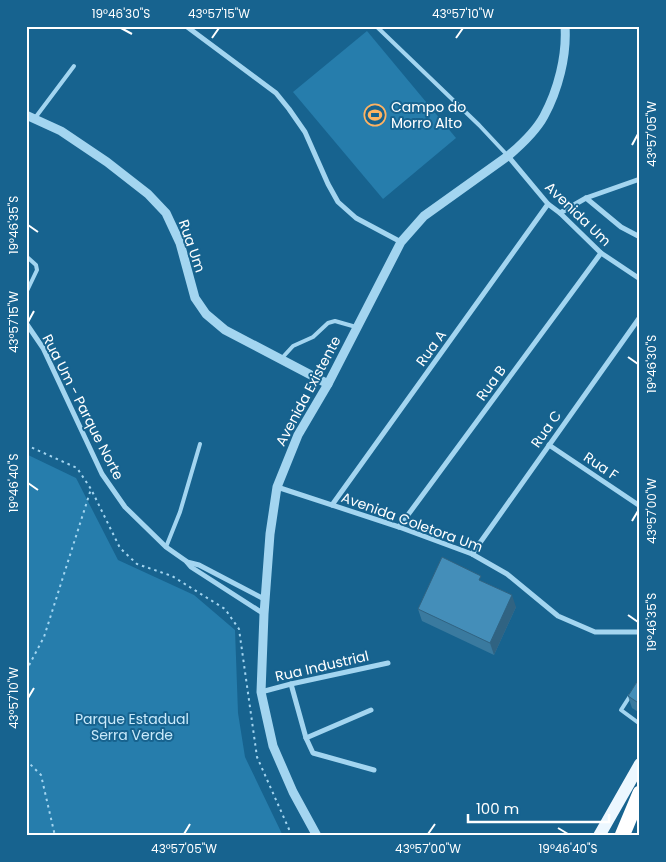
<svg xmlns="http://www.w3.org/2000/svg" width="666" height="862" viewBox="0 0 666 862" font-family="Poppins,sans-serif">
<style>
.green{fill:#267dac}
.lines{fill:none;stroke-linecap:round;stroke-linejoin:round}
.path{stroke:#a3d5f0;stroke-width:2;stroke-dasharray:2.5 4;stroke-linecap:butt}
.service{stroke:#a3d5f0;stroke-width:4}
.minor{stroke:#a3d5f0;stroke-width:5}
.tertiary{stroke:#a3d5f0;stroke-width:9}
.primary{stroke:#ecf7ff;stroke-width:12}
.motorway{stroke:#fff;stroke-width:15}
.wall{fill:#3a7a9f}
.shaded-wall{fill:#306382}
.building{fill:#448eb9;stroke:#306382}
.ticks{fill:none;stroke:#fff;stroke-width:2}
.labels{text-anchor:middle;dominant-baseline:central;stroke-width:4;stroke-linejoin:round;paint-order:stroke}
.poi-label{font-size:14px;fill:#fff;stroke:#17638f;text-anchor:start}
.street-label{font-size:14px;fill:#fff;stroke:#17638f}
.park-label{font-size:14px;fill:#caeafb;stroke:#17638f}
.neatline{fill:none;stroke:#fff;stroke-width:2}
.ticks-label{font-size:12px;text-anchor:middle;fill:#fff}
</style>
<rect width="100%" height="100%" fill="#17638f"/>
<!-- green -->
<g class="green">
<polygon points="367,31 456,138 383,199 293,92"/>
<polygon points="26,454 76,478 118,560 194,595 235,630 238,713 245,757 283,836 26,836"/>
</g>
<g class="lines">
<!-- path -->
<g class="path">
<polyline points="26,445 77,468 91,489 120,548 137,564 172,576 225,609 239,629 257,757 292,836"/>
<polyline points="26,671 44,637 91,489"/>
<polyline points="26,760 41,775 55,836"/>
</g>
<!-- service -->
<g class="service">
<polyline points="376,26 479,125 508,156"/>
<polyline points="35,118 74,66"/>
<polyline points="26,256 36,265 37,270 26,293"/>
<polyline points="282,358 293,346 313,337 328,323 335,321 356,327"/>
<polyline points="166,547 180,512 200,444"/>
<polyline points="630,696 621,710 640,724"/>
</g>
<!-- minor -->
<g class="minor">
<polyline points="186,26 276,93 289,109 305,132 328,184 338,202 356,218 401,242"/>
<polyline points="508,156 548,204 560,213 601,253 640,279"/>
<polyline points="586,198 621,227 640,237"/>
<polyline points="560,213 586,198 640,179"/>
<polyline points="26,323 43,348 102,474 125,507 166,547 186,561 191,567 264,614"/>
<polyline points="549,445 640,506"/>
<polyline points="277,487 399,527 472,554 507,574 558,616 595,632 640,632"/>
<polyline points="332,505 548,204"/>
<polyline points="399,527 601,253"/>
<polyline points="472,554 640,317"/>
<polyline points="187,562 199,565 266,600"/>
<polyline points="291,684 306,738 313,753 374,770"/>
<polyline points="261,692 291,684 388,663"/>
<polyline points="306,738 371,710"/>
</g>
<!-- tertiary -->
<g class="tertiary">
<polyline points="26,115 61,131 107,162 148,194 166,213 180,243 195,298 206,314 225,330 328,384"/>
<path d="M317 836 293 792 273 746 261 692 264 614 270 534 277 487 298 435 328 384 401 242 424 216 508 156C521 145 536 131 544 116 558 90 567 56 565 26"/>
</g>
<!-- primary -->
<polyline class="primary" points="599,836 640,764"/>
<!-- motorway -->
<polyline class="motorway" points="622,836 640,793"/>
</g>
<!-- wall -->
<g class="wall">
<polygon points="484,582 516,607 494,655 422,621 418,609"/>
<polygon points="640,677 640,713 632,708 628,696"/>
</g>
<!-- shaded-wall -->
<polygon class="shaded-wall" points="512,595 516,607 494,655 490,643"/>
<!-- building -->
<g class="building">
<polygon points="442,557 481,576 479,580 512,595 490,643 418,609"/>
<polygon points="640,677 640,704 628,696"/>
</g>
<!-- ticks -->
<path class="ticks" d="M121 28 132 34M212 38 219 28M456 38 463 28M632 145 638 134M28 225 38 232M28 322 34 311M628 357 638 364M28 483 38 490M632 521 638 511M628 615 638 622M28 698 34 688M558 828 568 834M184 834 190 824M428 834 435 824"/>
<!-- icons -->
<defs>
<g id="stadium-ring" transform="scale(1.125)"><circle r="9.5" fill="#17638f" stroke="#ffb362" stroke-width="1.5"/><path d="M0-5a6.5 5 0 1 0 0 10a6.5 5 0 1 0 0-10ZM-3.5-1.8h7v3.6h-7Z" fill="#ffb362"/></g>
</defs>
<g fill-rule="evenodd">
<use href="#stadium-ring" x="375" y="115"/>
</g>
<g class="labels">
<!-- poi labels -->
<g class="poi-label">
<text x="391" y="107">Campo do<tspan x="391" dy="16">Morro Alto</tspan></text>
</g>
<!-- street labels -->
<g class="street-label">
<text transform="translate(578 214) rotate(44)">Avenida Um</text>
<text transform="translate(192 246) rotate(71)">Rua Um</text>
<text transform="translate(431 348) rotate(-54)">Rua A</text>
<text transform="translate(491 383) rotate(-54)">Rua B</text>
<text transform="translate(308 391) rotate(-62)">Avenida Existente</text>
<text transform="translate(83 407) rotate(63)">Rua Um - Parque Norte</text>
<text transform="translate(546 429) rotate(-55)">Rua C</text>
<text transform="translate(601 466) rotate(34)">Rua F</text>
<text transform="translate(412 522) rotate(20)">Avenida Coletora Um</text>
<text transform="translate(322 666) rotate(-13)">Rua Industrial</text>
</g>
<!-- park labels -->
<g class="park-label">
<text x="132" y="719">Parque Estadual<tspan x="132" dy="16">Serra Verde</tspan></text>
</g>
</g>
<!-- border -->
<rect width="666" height="862" fill="none" stroke="#17638f" stroke-width="55"/>
<!-- scale -->
<path d="M468 814v8h141v-8" fill="none" stroke="#ffffff" stroke-width="2.5"/>
<text x="476" y="814" font-size="15" fill="#ffffff" stroke="#17638f" stroke-width="4" paint-order="stroke">100 m</text>
<rect x="28" y="28" width="610" height="806" class="neatline"/>
<g class="ticks-label">
<text x="121" y="18">19°46'30"S</text>
<text x="219" y="18">43°57'15"W</text>
<text x="463" y="18">43°57'10"W</text>
<text transform="translate(652 134) rotate(-90)" y="4">43°57'05"W</text>
<text transform="translate(14 225) rotate(-90)" y="4">19°46'35"S</text>
<text transform="translate(14 322) rotate(-90)" y="4">43°57'15"W</text>
<text transform="translate(652 364) rotate(-90)" y="4">19°46'30"S</text>
<text transform="translate(14 483) rotate(-90)" y="4">19°46'40"S</text>
<text transform="translate(652 511) rotate(-90)" y="4">43°57'00"W</text>
<text transform="translate(652 622) rotate(-90)" y="4">19°46'35"S</text>
<text transform="translate(14 698) rotate(-90)" y="4">43°57'10"W</text>
<text x="184" y="853">43°57'05"W</text>
<text x="428" y="853">43°57'00"W</text>
<text x="568" y="853">19°46'40"S</text>
</g>
</svg>
